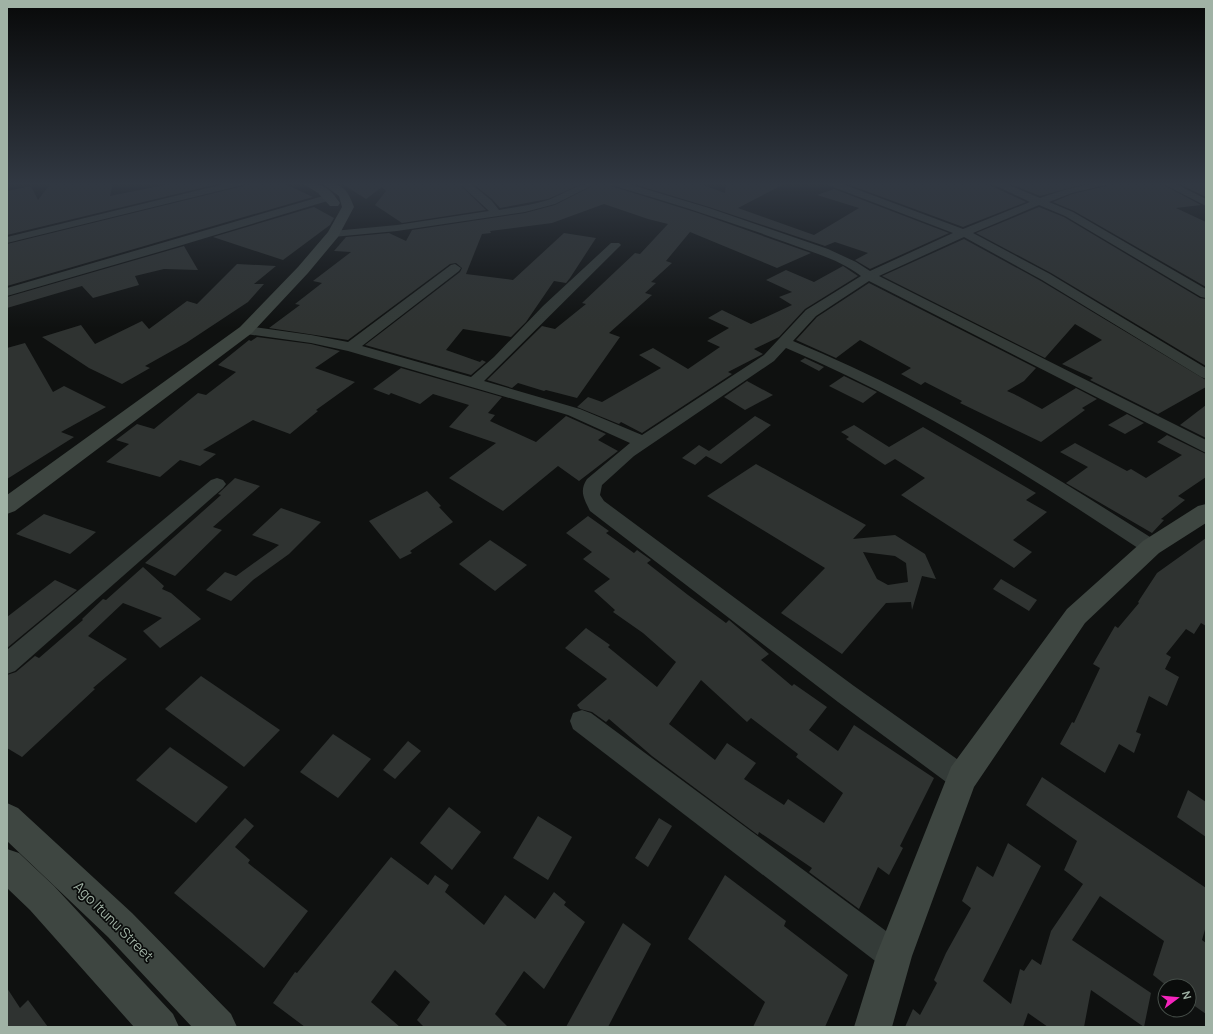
<svg xmlns="http://www.w3.org/2000/svg" width="1213" height="1034" viewBox="0 0 1213 1034" font-family="Manrope,sans-serif">
<style>
.building{fill:#2f3331;fill-rule:evenodd}
.lines{fill:none;stroke-linecap:round;stroke-linejoin:round}
.street{fill:#343b38;fill-rule:evenodd}
.secondary{fill:#3e4641;fill-rule:evenodd}
.labels{text-anchor:middle;dominant-baseline:central;stroke-width:3.5;stroke-linejoin:round;paint-order:stroke}
.near-street-label{font-size:14px;fill:#a0b2a5;stroke:#0a0c0b}
</style>
<rect width="100%" height="100%" fill="#0f1110"/>
<!-- building -->
<g class="building">
<polygon points="51,183 113,183 110,196 174,183 222,183 7,235 7,191 31,186 38,200"/>
<polygon points="246,183 283,183 313,197 7,286 7,244 243,186"/>
<polygon points="341,183 458,183 486,210 402,223 375,205 386,191 382,187 366,199"/>
<polygon points="472,183 584,183 548,199 500,208 492,199"/>
<polygon points="598,183 608,183 611,186 698,213 811,253 777,268 690,232 666,261 672,263 651,282 656,283 645,293 652,295 609,333 620,337 577,398 546,390 544,391 518,383 512,388 487,380 542,326 555,329 586,304 582,303 635,253 640,254 668,224 648,219 604,204 552,223 490,231 491,233 482,234 466,274 513,280 564,233 596,238 570,278 566,283 554,281 526,322 511,337 463,329 446,350 480,362 482,360 486,362 471,375 365,345 460,272 462,268 456,263 450,264 348,340 269,328 300,305 295,304 322,283 313,281 351,252 334,251 346,237 389,233 406,241 412,230 525,213 555,205"/>
<polygon points="630,183 698,183 725,193 726,183 786,183 738,208 814,235 859,208 817,195 834,189 949,233 870,269 855,260 868,253 835,242 825,246 709,207"/>
<polygon points="851,183 985,183 1026,202 963,227 847,184"/>
<polygon points="1008,183 1089,183 1040,196"/>
<polygon points="1109,183 1160,183 1201,205 1176,208 1206,222 1206,287 1074,211 1053,202 1072,194 1106,186"/>
<polygon points="1177,183 1206,183 1206,197"/>
<polygon points="314,207 334,218 330,225 283,260 213,237"/>
<polygon points="1039,207 1064,217 1200,298 1206,299 1206,366 1051,273 976,233"/>
<polygon points="964,239 1041,281 1206,380 1206,387 1158,414 1090,380 1093,378 1062,364 1102,340 1075,324 1045,358 882,276"/>
<polygon points="184,246 198,270 164,269 135,276 139,285 93,298 82,286 7,308 7,297"/>
<polygon points="237,264 276,266 254,284 264,284 248,302 186,343 145,366 150,368 122,384 89,368 42,337 81,325 95,344 142,321 149,329 187,301 197,304"/>
<polygon points="843,266 858,276 805,309 779,337 754,349 763,354 728,372 732,374 642,433 621,422 619,424 577,407 588,397 602,402 661,368 639,355 653,348 688,369 720,347 707,341 729,328 708,318 722,310 751,324 792,305 779,297 792,292 766,280 786,270 814,282"/>
<polygon points="869,283 1036,368 1024,381 1007,391 1014,394 1012,396 1014,394 1042,409 1076,388 1097,399 1082,408 1085,410 1041,442 960,403 962,401 925,382 921,385 901,374 911,368 860,340 836,358 796,340 817,317"/>
<polygon points="257,337 311,344 340,351 315,368 355,382 316,410 318,411 290,434 253,420 203,450 216,454 200,466 180,460 160,477 106,462 129,444 116,440 137,424 154,429 198,393 206,395 236,372 218,365 249,340 251,341"/>
<polygon points="25,343 53,392 64,386 106,407 61,432 74,437 7,479 7,348"/>
<polygon points="805,358 824,367 819,371 800,361"/>
<polygon points="401,368 502,397 488,413 495,415 490,421 536,442 566,416 606,434 598,440 618,451 579,481 558,466 503,511 449,478 496,443 449,427 469,405 433,394 420,404 391,393 389,395 373,389"/>
<polygon points="844,376 877,392 863,403 829,386"/>
<polygon points="747,381 773,395 745,410 724,397"/>
<polygon points="1206,405 1206,438 1180,425"/>
<polygon points="1127,414 1144,423 1125,434 1108,425"/>
<polygon points="755,416 771,425 721,464 706,456 695,465 682,458 699,445 709,451"/>
<polygon points="854,425 889,447 923,427 1036,493 1026,500 1047,512 1013,540 1032,552 1014,568 901,495 925,478 895,459 885,465 846,439 849,437 841,432"/>
<polygon points="1167,435 1206,454 1206,477 1178,496 1185,500 1161,519 1164,520 1152,533 1066,483 1088,467 1060,452 1075,443 1127,471 1131,469 1146,478 1182,455 1157,442"/>
<path d="M756 464 866 525 853 539 895 535 925 554 936 579 922 576 912 610 911 602 886 603 842 654 781 613 825 568 707 496ZM863 552 895 556 906 563 908 582 888 585 877 579Z"/>
<polygon points="235,478 260,486 213,527 222,530 175,576 145,563 221,495 218,494"/>
<polygon points="427,491 441,506 439,507 453,522 410,551 412,553 400,559 369,521"/>
<polygon points="281,508 321,522 289,554 253,580 231,601 206,590 225,572 236,576 279,545 252,535"/>
<polygon points="44,514 96,532 70,554 16,534"/>
<path d="M588 516 609 531 606 533 634 553 637 550 651 560 647 563 688 595 726 623 729 620 736 626 769 654 761 660 792 686 794 684 827 707 809 730 838 751 854 725 934 778 900 846 903 848 889 875 878 867 859 909 809 872 812 868 759 832 758 835 652 756 609 719 606 722 592 712 580 709 577 705 607 679 565 648 586 628 610 645 608 647 657 687 676 662 643 633 613 612 615 610 594 591 610 579 583 559 592 552 566 533ZM701 680 747 722 751 718 798 754 796 757 843 793 824 823 788 799 784 805 744 779 756 763 727 743 715 760 669 724Z"/>
<polygon points="1206,538 1206,626 1201,623 1194,634 1186,629 1166,654 1171,657 1165,669 1179,677 1167,706 1149,696 1136,732 1141,734 1134,753 1119,744 1105,773 1060,744 1072,722 1074,723 1100,668 1093,664 1115,626 1118,628 1139,603 1138,602 1157,573"/>
<polygon points="490,540 527,565 495,591 459,564"/>
<polygon points="143,567 164,586 162,589 171,593 201,619 160,648 143,631 162,618 123,603 88,636 127,659 93,688 95,689 22,757 7,748 7,675 16,672 35,656 39,658 83,620 82,619 103,599 106,600"/>
<polygon points="1001,579 1037,600 1029,611 993,589"/>
<polygon points="55,580 77,590 7,648 7,617"/>
<polygon points="201,676 280,730 244,767 165,709"/>
<polygon points="333,734 371,759 338,798 300,772"/>
<polygon points="408,741 421,751 395,779 383,770"/>
<polygon points="170,747 228,787 196,823 136,780"/>
<polygon points="1042,777 1206,888 1206,926 1202,940 1206,943 1206,1014 1189,1002 1189,986 1167,986 1153,975 1164,941 1100,896 1072,940 1151,993 1144,1027 1091,990 1084,1027 1048,1027 1028,1013 1023,1027 905,1027 913,1009 920,1015 937,983 934,980 946,953 971,908 962,901 977,866 993,877 1008,843 1041,866 983,981 1011,1004 1020,969 1024,971 1032,959 1041,965 1051,931 1083,884 1064,870 1077,841 1026,805"/>
<polygon points="1188,790 1206,802 1206,837 1177,817"/>
<polygon points="449,807 481,832 452,870 420,843"/>
<polygon points="538,816 572,837 548,880 513,858"/>
<polygon points="245,818 254,826 235,847 250,860 248,863 308,911 264,968 174,893"/>
<polygon points="659,818 672,826 648,867 635,858"/>
<polygon points="391,857 428,885 435,875 449,885 445,892 484,925 505,895 535,919 554,892 566,902 564,905 585,922 544,989 524,971 495,1014 508,1027 424,1027 417,1020 430,1002 395,970 371,1002 400,1027 305,1027 273,1003 295,972 297,973"/>
<polygon points="725,875 786,921 784,926 848,975 825,1027 753,1027 765,1002 688,939"/>
<polygon points="623,923 651,944 608,1027 566,1027"/>
<polygon points="7,988 20,1008 28,1000 48,1027 7,1027"/>
</g>
<g class="lines">
<!-- street -->
<g class="street">
<polygon points="228,183 245,183 243,185 7,243 7,237"/>
<path d="M459 183H470L491 200 499 210C515 207 532 205 548 200 566 193 577 183 597 183L555 204 525 212 397 231 333 237 327 234 333 231 397 225 489 211Z"/>
<path d="M609 183H625L709 208 828 249 856 262 870 271 953 233 828 185 826 183H840L963 229 1030 202 990 183H1004L1040 198C1063 190 1084 183 1108 183L1106 185 1072 193 1049 202 1073 212 1206 289V298L1201 297 1065 216 1039 205 973 233 1050 274 1206 368V379L1201 377 1042 280 964 237 879 276 1206 440V453L869 281 816 316 793 341C922 394 1040 467 1158 542L1161 547 1158 552 1151 554 1144 552C1029 476 914 402 786 348L774 361 634 456 602 485 600 495 604 501 854 686 971 769 975 778 971 787 962 791 953 787 838 702 590 511C584 499 579 491 587 479L630 443 568 415 348 351 311 343 246 334 241 333 239 330 241 327 246 326 311 335 348 342 451 265 455 264 461 268 459 271 362 346 471 377 494 357 543 306 611 243H619L621 245 619 247 484 381 580 409 642 435 764 355 806 310 861 276C839 259 811 252 785 242 728 221 670 202 611 185Z"/>
<polygon points="1161,183 1174,183 1206,199 1206,206"/>
<polygon points="330,194 334,195 335,197 334,199 169,249 7,296 7,288"/>
<polygon points="217,478 223,480 226,484 223,488 15,671 7,674 7,650 211,480"/>
<polygon points="582,710 591,713 905,945 909,956 905,967 894,971 883,967 573,729 570,721 573,713"/>
</g>
<!-- secondary -->
<g class="secondary">
<path d="M302 183C323 183 328 186 340 203L338 206H330L318 193Z"/>
<path d="M321 183C342 183 347 188 354 207L338 237 308 273 252 333 15 511 7 514V495L240 327 298 267 328 232 342 207 339 196Z"/>
<polygon points="1206,504 1206,523 1159,553 1085,623 974,787 912,956 892,1027 854,1027 876,956 951,767 1067,609 1143,541 1198,506"/>
<polygon points="7,803 18,808 132,913 231,1014 237,1027 192,1027 108,937 7,841"/>
<polygon points="7,849 19,853 54,886 173,1014 179,1027 134,1027 30,910 7,888"/>
</g>
</g>
<!-- sky -->
<linearGradient id="sky" x2="0" y2="1"><stop stop-color="#080909"/><stop offset="0.56" stop-color="#313842"/><stop offset="1" stop-color="#313842" stop-opacity="0"/></linearGradient>
<rect width="1213" height="328" fill="url(#sky)"/>
<g class="labels">
<!-- near-street labels -->
<g class="near-street-label">
<text transform="translate(114 921) rotate(45)">Ago Itunu Street</text>
</g>
</g>
<!-- border -->
<rect width="1213" height="1034" fill="none" stroke="#a0b2a5" stroke-width="16"/>
<!-- north arrow -->
<g transform="translate(1177 998) rotate(74)"><circle r="19" fill="#0a0c0b" stroke="#464e49"/>
<path d="M0-3L7 15L0 10L-7 15Z" fill="#f424bc"/>
<text y="-6" font-size="11" font-weight="bold" text-anchor="middle" fill="#a0b2a5">N</text>
</g>
</svg>
